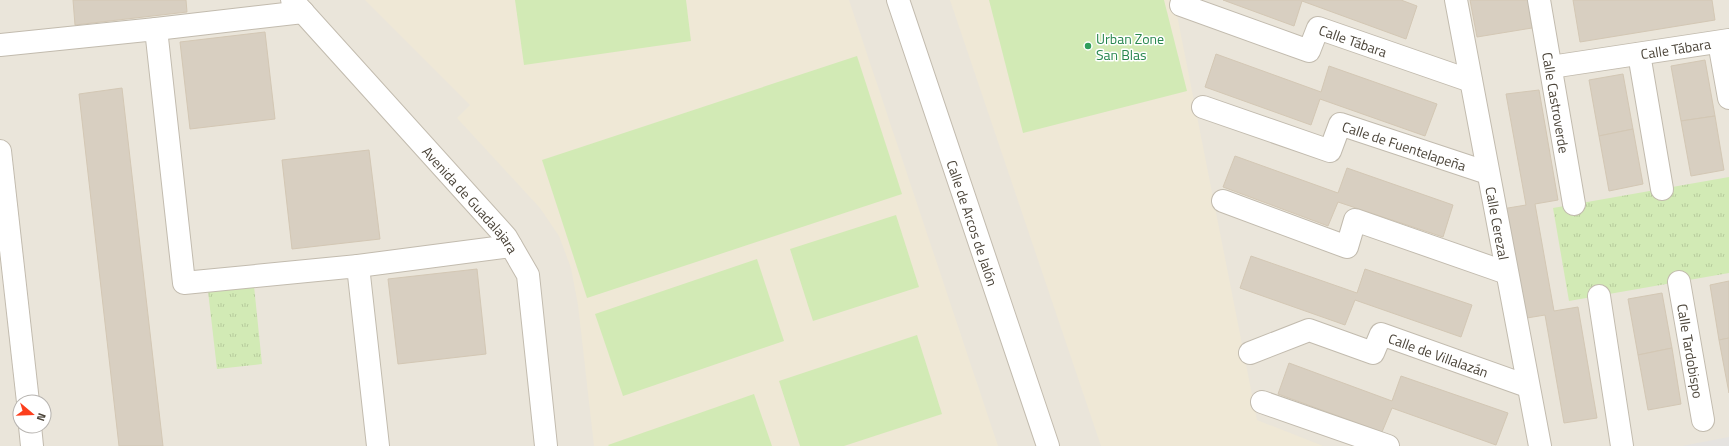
<svg xmlns="http://www.w3.org/2000/svg" width="1729" height="446" viewBox="0 0 1729 446" font-family="'Titillium Web',sans-serif">
<style>
.residential{fill:#eae5da;fill-rule:evenodd}
.education{fill:#efe8d6}
.green{fill:#d2eab5}
.park{fill:url(#park-tufts)}
.parking{fill:#e5e3e0}
.building{fill:#d8cfc1;stroke:#d3c7b4}
.lines{fill:none;stroke-linecap:round;stroke-linejoin:round}
.minor-casing{stroke:#c2bbae;stroke-width:24}
.minor{stroke:#fff;stroke-width:22}
.leisure-dot{fill:#2e9e5b;stroke:#fff;stroke-width:1.5}
.labels{text-anchor:middle;dominant-baseline:central;stroke-width:3;stroke-linejoin:round;paint-order:stroke}
.leisure-label{font-size:14px;fill:#27864d;stroke:#fff;text-anchor:start}
.street-label{font-size:14px;fill:#4b4439;stroke:#fff}
</style>
<defs>
<pattern id="park-tufts" width="24" height="20" patternUnits="userSpaceOnUse"><rect width="24" height="20" fill="#d2eab5"/><path d="M3 7l-1-3M5 7V3M7 7l1-3M15 17l-1-3M17 17v-4M19 17l1-3" fill="none" stroke="#b6ca9c"/></pattern>
</defs>
<rect width="100%" height="100%" fill="#f6f3ec"/>
<!-- residential -->
<path class="residential" d="M0 0H1729V446H0ZM20 402H44V426H20Z"/>
<!-- education -->
<g class="education">
<polygon points="365,0 849,0 998,446 594,446 578,305 571,268 559,236 540,208 457,118 470,105"/>
<polygon points="950,0 1174,0 1257,420 1323,446 1101,446"/>
</g>
<!-- green -->
<g class="green">
<polygon points="515,0 686,0 691,41 524,65"/>
<polygon points="989,0 1164,0 1187,91 1023,133"/>
<polygon points="857,56 902,194 587,298 542,160"/>
<polygon points="896,215 919,287 813,321 790,249"/>
<polygon points="757,259 784,341 623,396 595,314"/>
<polygon points="917,335 942,414 844,446 800,446 779,381"/>
<polygon points="754,394 772,446 609,446 608,445"/>
</g>
<!-- park -->
<g class="park">
<polygon points="1729,177 1729,273 1569,301 1553,208"/>
<polygon points="254,286 262,364 217,369 208,291"/>
</g>
<!-- parking -->
<polygon class="parking" points="1729,437 1729,446 1682,446"/>
<!-- building -->
<g class="building">
<polygon points="73,0 186,0 187,12 75,25"/>
<polygon points="1223,0 1401,0 1417,6 1406,39 1302,1 1294,26"/>
<polygon points="1470,0 1528,0 1532,28 1477,37"/>
<polygon points="1573,0 1712,0 1715,20 1580,42"/>
<polygon points="265,32 275,119 190,129 180,42"/>
<polygon points="1216,54 1321,92 1329,66 1437,104 1425,136 1320,99 1311,125 1205,87"/>
<polygon points="1705,60 1715,116 1681,121 1671,66"/>
<polygon points="1623,74 1633,129 1599,136 1589,80"/>
<polygon points="122,88 163,446 119,446 79,94"/>
<polygon points="1539,90 1558,200 1535,204 1554,311 1578,307 1597,418 1564,423 1545,315 1521,319 1502,209 1526,205 1506,94"/>
<polygon points="1715,116 1724,170 1691,176 1681,121"/>
<polygon points="1633,129 1643,184 1609,191 1599,136"/>
<polygon points="369,150 380,239 292,249 282,160"/>
<polygon points="1235,156 1338,193 1347,168 1453,205 1443,237 1338,202 1328,226 1223,187"/>
<polygon points="1251,256 1357,293 1365,269 1472,305 1461,337 1355,300 1345,325 1240,288"/>
<polygon points="477,269 486,354 398,364 388,279"/>
<polygon points="1729,281 1729,338 1719,340 1710,285"/>
<polygon points="1662,293 1672,348 1638,355 1628,299"/>
<polygon points="1729,338 1729,393 1719,340"/>
<polygon points="1672,348 1681,404 1648,410 1638,355"/>
<polygon points="1289,363 1392,401 1401,376 1508,413 1496,445 1392,408 1382,432 1278,394"/>
</g>
<g class="lines">
<!-- minor casing -->
<g class="minor-casing">
<g id="minor">
<path id="s1" d="M292 0 506 237 528 275 546 446"/>
<path id="s2" d="M898 0 1048 446"/>
<path id="s3" d="M1456 0 1540 446"/>
<path id="s4" d="M1539 0 1574 204"/>
<path id="s5" d="M1181 5 1309 51 1318 28 1471 81"/>
<polyline points="156,29 303,12"/>
<polyline points="1719,42 1729,98"/>
<polyline points="0,45 156,29 184,283 358,266 378,446"/>
<polyline points="1639,54 1662,189"/>
<path id="s6" d="M1551 67 1729 40"/>
<path id="s7" d="M1203 107 1330 151 1340 124 1488 173"/>
<polyline points="0,151 28,402"/>
<polyline points="1223,201 1347,247 1355,220 1507,273"/>
<polyline points="358,266 511,246"/>
<path id="s8" d="M1679 282 1703 420"/>
<polyline points="1599,296 1622,446"/>
<path id="s9" d="M1250 353 1309 330 1373 353 1381 334 1527 386"/>
<polyline points="1262,402 1388,446"/>
<polyline points="30,426 32,446"/>
</g>
</g>
<!-- minor -->
<use href="#minor" class="minor"/>
</g>
<!-- markers -->
<circle class="leisure-dot" cx="1088" cy="46" r="4"/>
<g class="labels">
<!-- leisure labels -->
<g class="leisure-label">
<text x="1096" y="38">Urban Zone<tspan x="1096" dy="16">San Blas</tspan></text>
</g>
<!-- street labels -->
<g class="street-label">
<text stroke="none"><textPath href="#s5" startOffset="198">Calle Tábara</textPath></text>
<text stroke="none"><textPath href="#s6" startOffset="126">Calle Tábara</textPath></text>
<text stroke="none"><textPath href="#s4" startOffset="104">Calle Castroverde</textPath></text>
<text stroke="none"><textPath href="#s7" startOffset="231">Calle de Fuentelapeña</textPath></text>
<text stroke="none"><textPath href="#s1" startOffset="268">Avenida de Guadalajara</textPath></text>
<text stroke="none"><textPath href="#s2" startOffset="235">Calle de Arcos de Jalón</textPath></text>
<text stroke="none"><textPath href="#s3" startOffset="227">Calle Cerezal</textPath></text>
<text stroke="none"><textPath href="#s8" startOffset="70">Calle Tardobispo</textPath></text>
<text stroke="none"><textPath href="#s9" startOffset="213">Calle de Villalazán</textPath></text>
</g>
</g>
<!-- north arrow -->
<g transform="translate(32 414) rotate(109)"><circle r="19" fill="#ffffff" stroke="#b7b4b0"/>
<path d="M0-3L7 15L0 10L-7 15Z" fill="#fc3f1d"/>
<text y="-6" font-size="11" font-weight="bold" text-anchor="middle" fill="#4b4439">N</text>
</g>
</svg>
